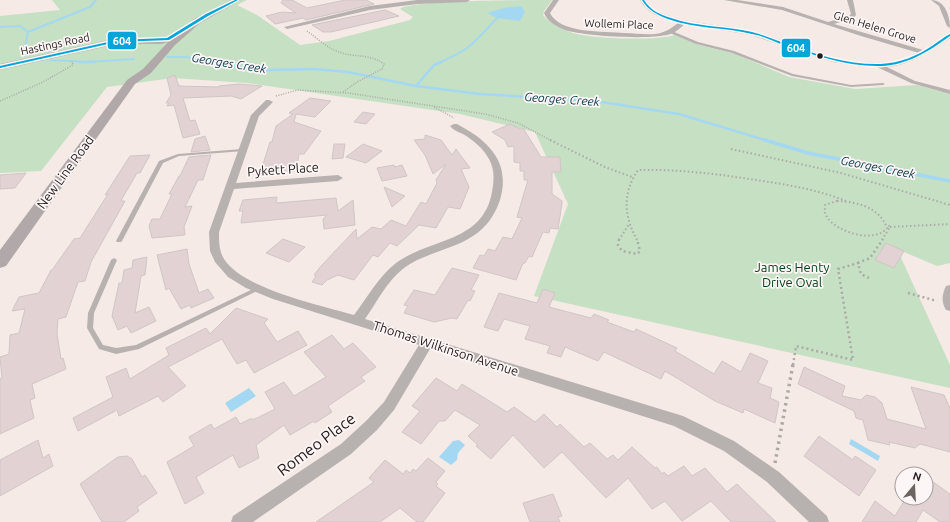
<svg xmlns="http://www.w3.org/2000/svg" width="950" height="522" viewBox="0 0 950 522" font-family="Ubuntu,sans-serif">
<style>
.green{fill:#c5e0c3}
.water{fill:#a4d8f2}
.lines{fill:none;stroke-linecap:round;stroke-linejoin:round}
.stream-far2{stroke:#a4d8f2;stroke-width:2}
.stream-far1{stroke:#a4d8f2;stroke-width:2.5}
.stream{stroke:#a4d8f2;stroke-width:3.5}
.building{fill:#e2d2d3;stroke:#cfc6c5}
.path-far3{stroke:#aea9a8;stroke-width:1.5;stroke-dasharray:1 1.5;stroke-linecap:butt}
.path-far2{stroke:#aea9a8;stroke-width:2;stroke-dasharray:1.5 2.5;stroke-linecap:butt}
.path-far1{stroke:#aea9a8;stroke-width:2.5;stroke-dasharray:2 3;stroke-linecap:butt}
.path{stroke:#aea9a8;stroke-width:3.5;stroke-dasharray:2.5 4;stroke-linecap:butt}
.lane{fill:#b7b1b0;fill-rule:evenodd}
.street{fill:#b7b1b0;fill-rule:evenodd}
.secondary{fill:#b7b0ae;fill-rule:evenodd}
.primary{fill:#b1a9a9;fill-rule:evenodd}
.bus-1-casing{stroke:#fcf7f6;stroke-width:3}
.bus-1{fill:#04a6da;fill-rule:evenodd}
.bus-dot{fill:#241c1a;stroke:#fcf7f6;stroke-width:1.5}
.labels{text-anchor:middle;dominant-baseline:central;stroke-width:3.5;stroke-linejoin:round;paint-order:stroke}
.far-street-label{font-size:11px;fill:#241c1a;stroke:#fcf7f6}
.far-water-label{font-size:12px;font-style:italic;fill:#08394d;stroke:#fcf7f6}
.street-label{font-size:13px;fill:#241c1a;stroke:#fcf7f6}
.park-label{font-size:13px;fill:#003f18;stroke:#fcf7f6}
.near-street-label{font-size:16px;fill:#241c1a;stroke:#fcf7f6}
.line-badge{stroke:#fcf7f6;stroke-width:1.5}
.badge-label{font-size:11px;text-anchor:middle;font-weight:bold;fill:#fff}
</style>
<rect width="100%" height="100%" fill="#f5eae5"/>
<!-- green -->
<path class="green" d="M52 0H247L237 5 257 15 300 45 329 41 410 20 413 17 400 9C409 0 531 0 552 0L544 11 543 15C550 23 563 30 573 33 591 39 657 41 675 35L699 45 735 54 789 77 855 89 917 85 950 94V263L937 266 897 249 950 365V388L534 296 568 204 535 132 460 114 247 83 173 78 107 87 41 171 0 173V16L60 10Z"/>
<!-- water -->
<g class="water">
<polygon points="521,6 525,12 520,21 497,18 487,13 504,8"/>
<polygon points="249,388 256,396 231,412 225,403"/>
<polygon points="851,439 880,456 878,461 849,444"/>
<polygon points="459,440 465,445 458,453 457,460 451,465 439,457 453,441"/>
</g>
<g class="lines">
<!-- stream-far2 -->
<g class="stream-far2">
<polyline points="0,27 20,26 28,32"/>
<polyline points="31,55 24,53 28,32 90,7 96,0"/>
<polyline points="167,57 187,57 211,63"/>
<polyline points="50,60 88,62 134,59"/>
<path d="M439 63C448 58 459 54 467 48 479 39 487 28 497 18"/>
</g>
<!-- stream-far1 -->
<g class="stream-far1">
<polyline points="80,62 95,62"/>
<polyline points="207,62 265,70 314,69 348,72 416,86 480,94 595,101 679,114 768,141"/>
<polyline points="416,86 434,65 441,62"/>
</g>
<!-- stream -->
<polyline class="stream" points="765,140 808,153 950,181"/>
</g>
<!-- building -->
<g class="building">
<polygon points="283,0 292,0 307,8 345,0 366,0 374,4 306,20 303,18 275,24 266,16 282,12 296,13 281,3"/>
<polygon points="385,10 399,16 331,32 323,32 312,25"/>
<polygon points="175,75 179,86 218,87 219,86 239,84 262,86 241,99 231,96 183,98 190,121 195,120 200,134 183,138 174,105 167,106 169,103 166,103 171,95 167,78"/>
<polygon points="310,98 331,101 315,117 296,114 294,122 321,131 304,154 299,154 296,171 271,173 272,171 261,171 270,142 272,142 276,126 293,114 289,113"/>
<polygon points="363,112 375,114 366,124 354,122"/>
<polygon points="510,124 520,129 523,128 541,157 560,157 561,172 552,172 552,194 562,201 562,204 558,229 550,228 549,233 543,232 532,257 529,256 525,263 523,263 516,280 473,268 480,255 484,256 488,249 495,251 503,237 512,239 522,218 517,217 528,180 524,180 524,171 520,171 520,163 514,162 514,146 508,147 505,140 492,132"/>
<polygon points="425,135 441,140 452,155 456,149 470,168 461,169 469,187 460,209 448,207 436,228 419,225 397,246 390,243 378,257 373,255 354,280 338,275 327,280 322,285 312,282 316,276 314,275 321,266 356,229 357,239 372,227 381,229 391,220 406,226 421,202 426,204 437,183 436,180 446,164 433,174 425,155 414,140 425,139"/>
<polygon points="205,136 210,150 191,152 195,139"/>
<polygon points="334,144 345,144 343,158 332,159"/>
<polygon points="363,144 382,151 366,163 346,157"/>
<polygon points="150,155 140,173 137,173 123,197 121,201 125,201 91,262 85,281 78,282 66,317 58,319 57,334 61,359 63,358 66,369 32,384 35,398 30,400 34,418 0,434 0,379 2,378 0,357 9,354 10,335 19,333 25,309 12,311 19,297 39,293 51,270 52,270 74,239 80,238 108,194 105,195 130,156"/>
<polygon points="211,155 203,180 198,180 185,207 192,206 184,227 185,235 152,238 149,226 152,219 160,219 172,194 169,194 179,176 180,176 189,157"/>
<polygon points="394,165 395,167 402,165 407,176 382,181 377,168"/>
<polygon points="26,173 15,188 0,189 0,175"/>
<polygon points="384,187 405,196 392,207"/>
<polygon points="277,197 276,203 336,198 338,211 353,200 355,225 324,229 323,219 327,215 241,223 243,211 239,211 243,200"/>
<polygon points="283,239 305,247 289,262 266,253"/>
<polygon points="886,243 904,251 894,268 875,260"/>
<polygon points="187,249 189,264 199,293 208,289 214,298 191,308 190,305 181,309 169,288 166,290 157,255"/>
<polygon points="147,257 145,275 141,276 135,313 149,307 156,321 131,333 127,326 118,330 112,316 119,283 122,283 124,270 132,268 133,260"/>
<polygon points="452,268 479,275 471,290 475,291 470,301 468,300 457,319 452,318 434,322 404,313 408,306 404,305 414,290 435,295"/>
<polygon points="543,289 555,293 549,307 591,318 594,314 609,320 607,322 634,332 636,329 677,348 675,351 714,374 722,361 741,372 750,353 768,361 758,383 772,388 770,398 779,402 775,423 744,409 743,413 715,401 665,371 661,379 604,352 598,361 565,347 561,357 547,353 550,346 525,339 530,326 504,319 498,331 484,327 499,293 537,303"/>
<polygon points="236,308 268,319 264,323 277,342 298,331 307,345 254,373 246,360 237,364 222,339 168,367 186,386 163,402 158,396 119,416 117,410 78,431 73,418 113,397 106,377 126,368 130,379 169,355 166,348 206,328 210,334"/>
<polygon points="332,335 344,349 353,343 376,367 361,377 365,381 328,406 332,412 315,423 314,421 290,435 284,425 256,445 259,458 239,468 233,455 196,477 204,493 185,504 167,462 194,446 189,437 211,424 214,429 236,417 240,424 250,419 255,419 275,409 265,392 284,382 294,396 326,377 304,352"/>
<polygon points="804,367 845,386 842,396 861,400 866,395 875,397 882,403 887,419 926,429 911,387 944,395 950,408 950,452 920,444 915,448 889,442 890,445 868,440 863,420 856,418 854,411 798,384"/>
<polygon points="436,378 457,391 462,384 507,412 514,407 535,422 544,414 557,427 560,424 584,447 590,443 607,459 613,455 618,460 632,447 655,468 657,467 662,474 664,472 668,476 684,466 692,476 705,468 727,492 737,484 776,522 731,522 711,501 682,521 665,501 652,509 628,478 606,498 562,452 544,468 513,435 491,459 476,446 478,445 468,436 480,425 455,410 445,421 439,421 421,444 402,432 420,411 412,406"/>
<polygon points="819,436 853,460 855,456 876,470 859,496 804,456"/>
<polygon points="38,440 43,458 49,454 53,466 0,496 0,460"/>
<polygon points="127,456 132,459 142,477 145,475 157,493 137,507 139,511 124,522 102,522 80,484 118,457"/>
<polygon points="428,458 445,471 436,482 438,484 436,486 445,493 423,522 417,522 400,508 380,522 316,522 374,482 369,478 385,460 403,474 406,470 410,473 413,469 416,471"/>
<polygon points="926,477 950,494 950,522 940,522 923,510 916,522 862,522 875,501 895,516 906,498 926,498"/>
<polygon points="553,494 562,516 558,517 560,522 530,522 523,503"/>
</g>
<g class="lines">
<!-- path-far3 -->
<g class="path-far3">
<path d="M307 31C317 38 327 48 339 52 354 58 370 53 384 64L382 69 357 82 343 92"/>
<polyline points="276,96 298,90 348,93 485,114 518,123 552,141"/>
<polyline points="0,101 41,83 73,65 72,61"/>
<polyline points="434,107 454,118"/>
</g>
<!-- path-far2 -->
<g class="path-far2">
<polyline points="550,140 605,167 632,177"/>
<polyline points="731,149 841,173 950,205"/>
<path d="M837 201C858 202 879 207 887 228 875 244 836 232 827 217 824 213 825 210 825 205Z"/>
<polyline points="890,227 950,224"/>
<polyline points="619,240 629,224"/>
<path d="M637 240C624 216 622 194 638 170 682 169 725 175 769 182 795 186 821 191 846 201"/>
<polyline points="882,240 890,227 887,224"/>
</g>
<!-- path-far1 -->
<g class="path-far1">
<polyline points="619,239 618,245 622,251 637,254 640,251 637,239"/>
<polyline points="869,278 861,274 858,263 870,258 883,239"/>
<polyline points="908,293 937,301"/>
<polyline points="793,365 796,346 853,360 838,269 858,263"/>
</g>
<!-- path -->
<polyline class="path" points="775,463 793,364"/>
<!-- lane -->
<g class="lane">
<polygon points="670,31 672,31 698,42 734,51 793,74 851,85 883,83 885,84 883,85 851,87 792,76 732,53 696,44 670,33"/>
<polygon points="242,149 244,149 244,151 179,156 163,163 122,241 121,242 117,242 116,241 159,161 178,154"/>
<polygon points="114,258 117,260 94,313 93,328 103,345 116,348 136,345 255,288 259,288 260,289 259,290 139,349 116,354 99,349 87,328 88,313 111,260"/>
</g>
<!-- street -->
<g class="street">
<polygon points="417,0 470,0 467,2 417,4 370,10 287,29 284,27 370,6"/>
<path d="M553 0H559L550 13C560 34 604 31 624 33 634 33 645 35 655 34 665 33 672 28 679 22 663 19 649 15 640 0H646C650 7 654 10 661 13 691 25 724 24 754 32 790 41 822 59 859 62 881 64 900 63 919 53L861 36 782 10 724 0H737L783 7 828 22 849 16 851 14 847 0H853L856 15 853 18 834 24 923 50 950 33V38C930 51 911 65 887 67L915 81 950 90V94L911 83 877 67 857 66 833 62 807 54 751 35 685 24C681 27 677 31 673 33 656 41 583 36 565 30 556 26 548 22 544 13Z"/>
<path d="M931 0C945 0 950 16 950 28L947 26 939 6Z"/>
<path d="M266 100H269L273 102 259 116 236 183 338 175 343 178 338 181 234 189 219 232C219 241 219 251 224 259 243 289 320 305 354 315 367 298 379 276 396 263 430 238 483 243 492 192 494 180 495 170 489 159 483 148 473 140 463 134 458 132 453 130 450 126L454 124H457C489 141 511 162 500 200 495 215 486 228 473 236 452 250 424 253 404 268 387 281 377 302 365 319L683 416 734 441 779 472 827 516 829 522H809L767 482 724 451 674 426 430 349 394 410 377 430 351 454 253 522H231L233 516 341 444 367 420 384 402 419 345 273 299 246 288 228 277 215 262 210 251 209 232 251 115Z"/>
<path d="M950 285V311L946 310C941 302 942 294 946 286Z"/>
</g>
<!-- secondary -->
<polygon class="secondary" points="185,26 191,26 192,28 175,40 162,44 117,44 0,70 0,64 117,38 162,38 169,36"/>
<!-- primary -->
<polygon class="primary" points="231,0 241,0 200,23 175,45 151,73 135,84 6,266 0,268 0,250 127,80 143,69 169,41 194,19"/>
<!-- bus-1 casing -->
<g class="bus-1-casing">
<g id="bus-1">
<polygon points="235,0 238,0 208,16 169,40 117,42 0,68 0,66 117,40 167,38 206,14"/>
<path d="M642 0H644C650 10 660 15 671 18 697 27 725 26 752 32 764 35 775 40 787 44 817 55 849 65 881 64 900 63 917 56 932 46 938 42 944 37 950 34V36C929 51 908 65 881 66 849 67 817 56 786 46 775 42 764 36 752 34 724 27 695 29 668 19 657 15 648 10 642 0Z"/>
</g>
</g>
<!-- bus-1 -->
<use href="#bus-1" class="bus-1"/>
</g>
<!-- markers -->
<circle class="bus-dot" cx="820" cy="56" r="3.5"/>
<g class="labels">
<!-- far-street labels -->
<g class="far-street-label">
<text transform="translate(619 24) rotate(2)">Wollemi Place</text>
<text transform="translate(875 27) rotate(17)">Glen Helen Grove</text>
<text transform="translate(55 44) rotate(-12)">Hastings Road</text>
</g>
<!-- far-water labels -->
<g class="far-water-label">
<text transform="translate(229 63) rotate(9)">Georges Creek</text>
<text transform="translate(562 99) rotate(4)">Georges Creek</text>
<text transform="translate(878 167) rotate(11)">Georges Creek</text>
</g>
<!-- street labels -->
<g class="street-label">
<text transform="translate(283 169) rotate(-4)">Pykett Place</text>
<text transform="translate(65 172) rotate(-54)">New Line Road</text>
<text transform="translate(446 348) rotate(18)">Thomas Wilkinson Avenue</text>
</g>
<!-- park labels -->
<g class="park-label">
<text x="792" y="267">James Henty<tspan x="792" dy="15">Drive Oval</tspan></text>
</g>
<!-- near-street labels -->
<g class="near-street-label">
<text transform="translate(316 444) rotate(-37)">Romeo Place</text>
</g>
</g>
<g class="line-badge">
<rect x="107" y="31" width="30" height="19" rx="4" fill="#04a6da"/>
<rect x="781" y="38" width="30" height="20" rx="4" fill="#04a6da"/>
</g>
<g class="badge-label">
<text x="122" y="45">604</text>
<text x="796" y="52">604</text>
</g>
<!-- north arrow -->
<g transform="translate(914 486) rotate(18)"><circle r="19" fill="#fcf7f6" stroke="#a69f9e"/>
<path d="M0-3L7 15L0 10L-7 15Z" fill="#6d6461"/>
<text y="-6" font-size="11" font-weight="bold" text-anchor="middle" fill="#241c1a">N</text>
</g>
</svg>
